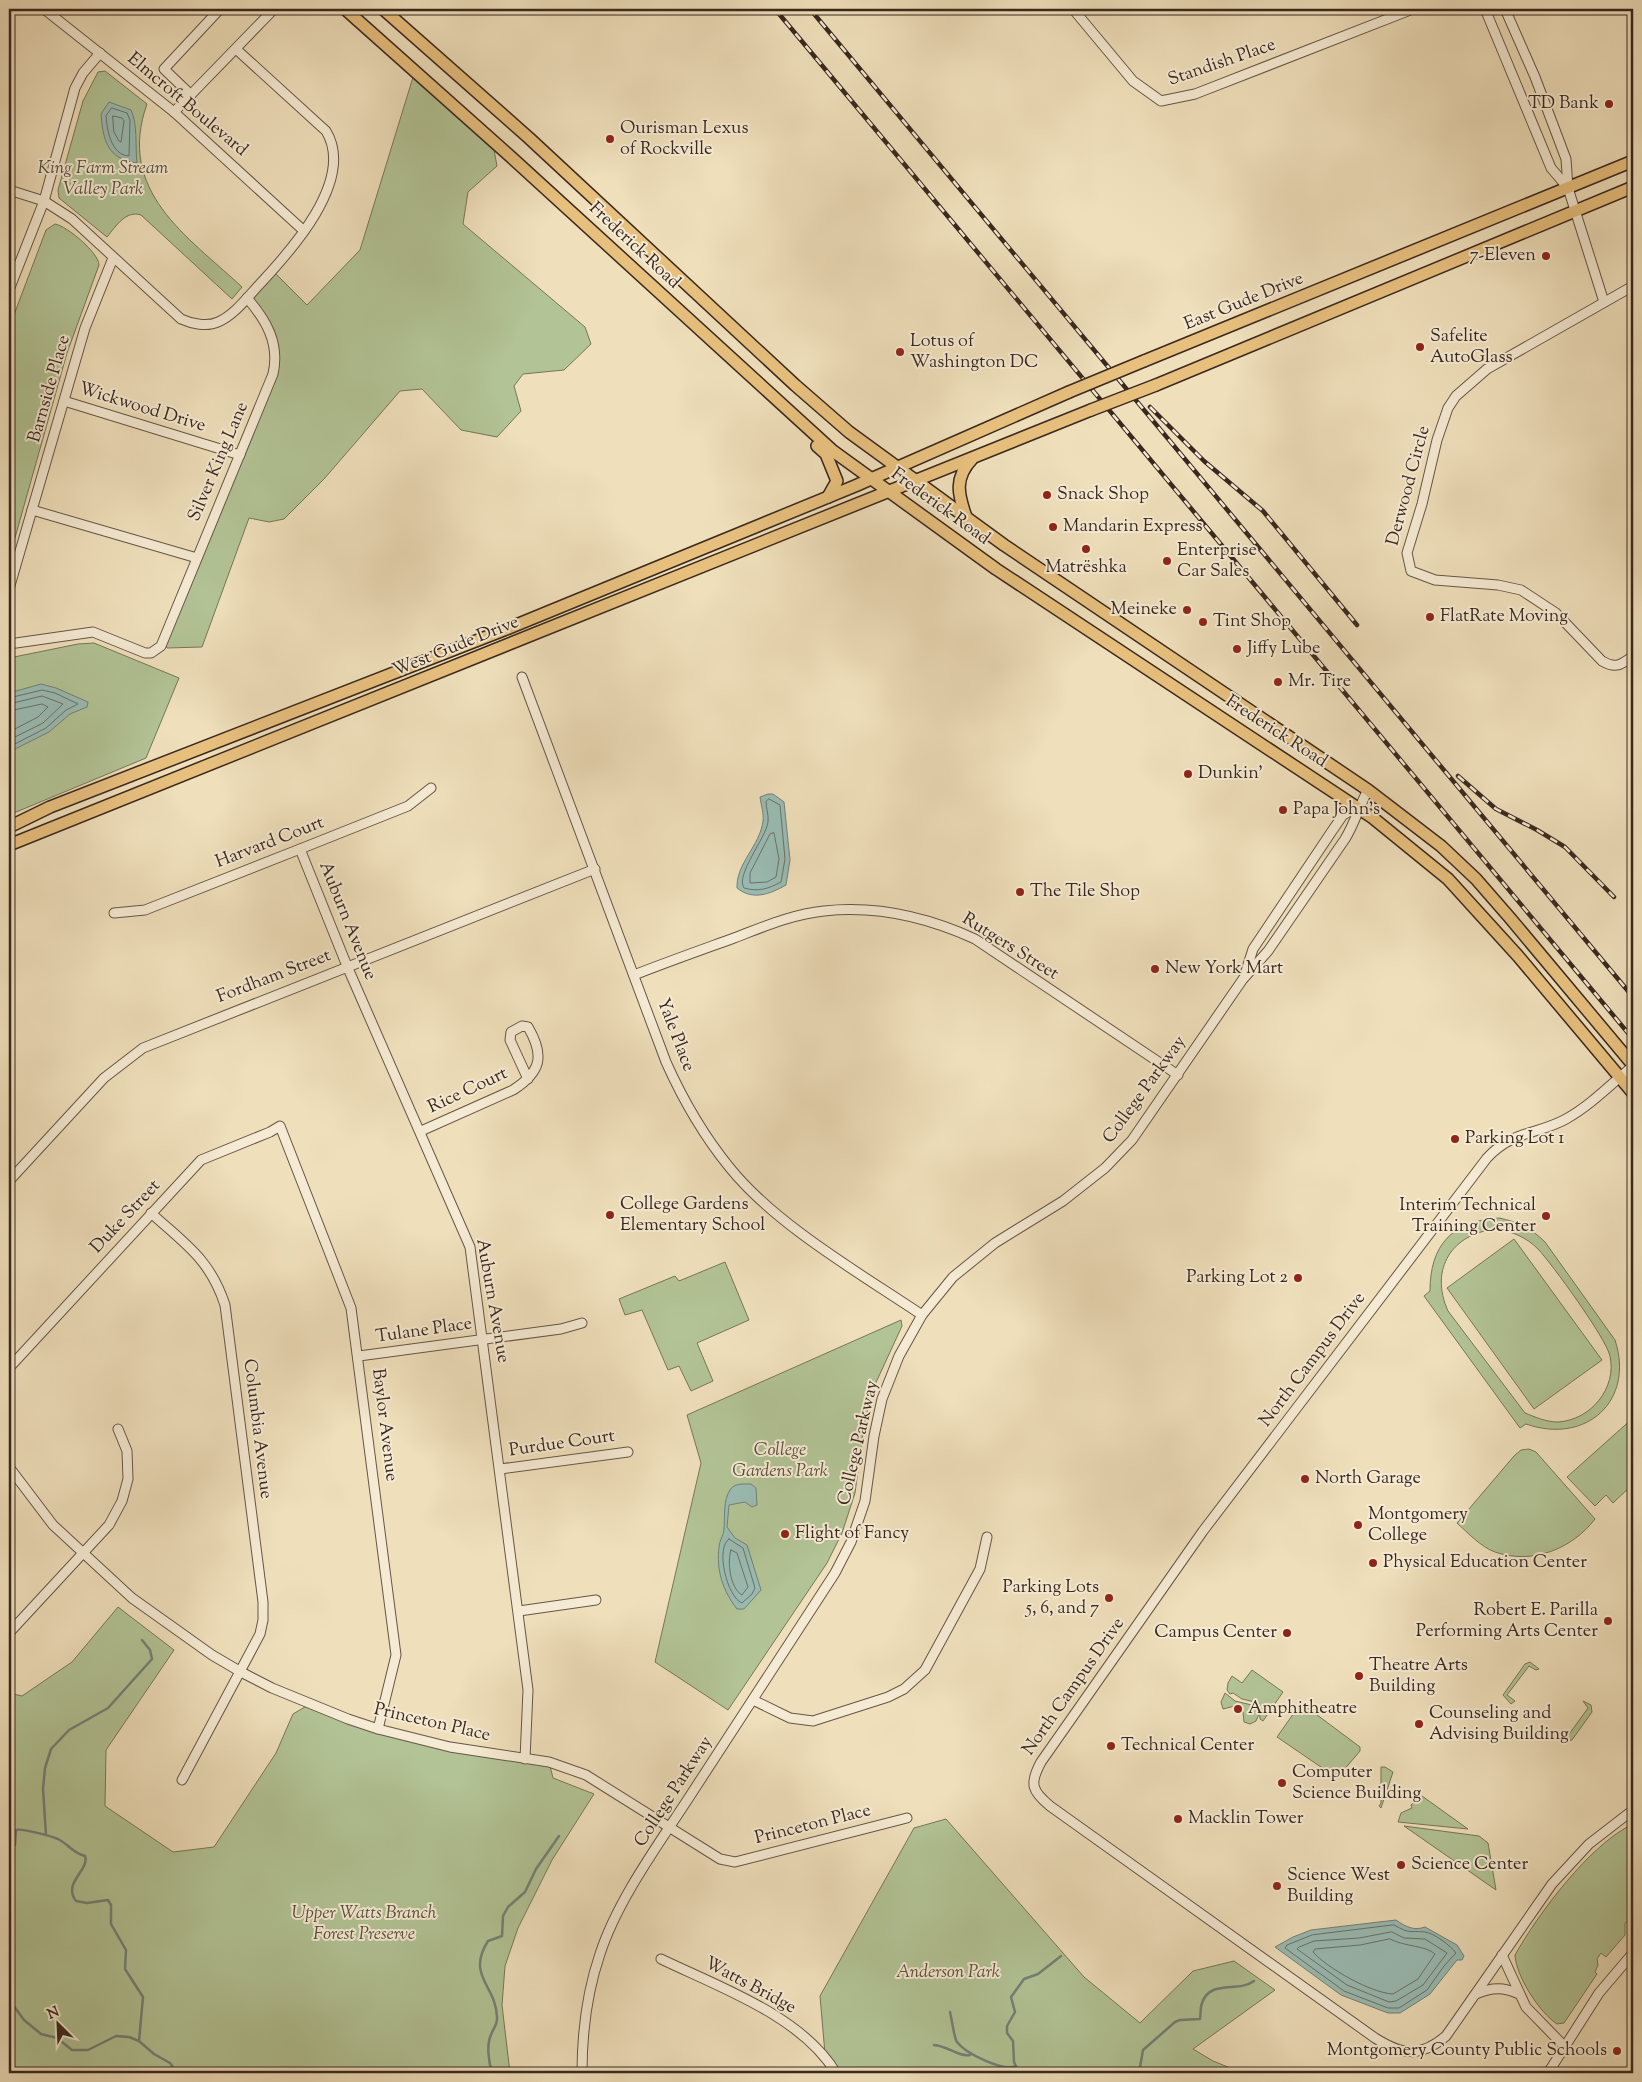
<svg xmlns="http://www.w3.org/2000/svg" width="1642" height="2082" viewBox="0 0 1642 2082" font-family="'Sorts Mill Goudy',serif">
<style>
.green{fill:#b2c395;stroke:#76765a;fill-rule:evenodd}
.water{fill:#9abcb4;stroke:#738178}
.lines{fill:none;stroke-linecap:round;stroke-linejoin:round}
.shore{stroke:#6a726a;stroke-width:1}
.stream{stroke:#738178;stroke-width:2.5}
.minor-casing{stroke:#665646;stroke-width:11}
.major-casing{stroke:#39281f;stroke-width:14}
.minor{stroke:#f5ead3;stroke-width:9}
.major{stroke:#e8c07e;stroke-width:11}
.rail-casing{stroke:#39281f;stroke-width:4.5}
.rail{stroke:#f5ead3;stroke-width:2.5;stroke-dasharray:8;stroke-linecap:butt}
.major-bridge-casing{stroke:#39281f;stroke-width:14;stroke-linecap:butt}
.major-bridge{stroke:#e8c07e;stroke-width:11}
.poi-dot{fill:#8f2418;stroke:#f5ead3;stroke-width:2}
.labels{text-anchor:middle;dominant-baseline:central;stroke-width:4;stroke-linejoin:round;paint-order:stroke}
.street-label{font-size:18px;fill:#39281f;stroke:#f5ead3}
.poi-label{font-size:18px;fill:#39281f;stroke:#f5ead3;text-anchor:start}
.park-label{font-size:18px;font-style:italic;fill:#574f3c;stroke:#f5ead3}
</style>
<rect width="100%" height="100%" fill="#efdfbb"/>
<filter id="stains"><feTurbulence type="fractalNoise" baseFrequency=".004" numOctaves="4"/><feColorMatrix values="0 0 0 0 .2 0 0 0 0 .09 0 0 0 0 .02 0 0 0 .5 -.17"/></filter>
<radialGradient id="worn" r=".72"><stop offset=".6" stop-color="#630" stop-opacity="0"/><stop offset="1" stop-color="#630" stop-opacity=".3"/></radialGradient>
<!-- green -->
<g class="green">
<path d="M105 71 147 104C116 191 187 236 242 287L232 299 141 215C126 210 116 226 107 237L59 198 58 190 83 101 98 72Z"/>
<polygon points="414,74 499,146 494,150 497,166 468,192 463,224 585,327 591,344 564,370 523,374 514,386 521,411 497,437 461,430 422,389 400,391 324,479 284,519 269,522 249,518 202,647 167,648 163,641 268,388 275,351 247,298 272,270 307,305 360,250"/>
<path d="M55 224C67 226 99 253 99 265L67 353 9 559V328L46 230Z"/>
<polygon points="94,643 179,678 146,758 9,815 9,658 78,644"/>
<path d="M1499 1218C1518 1222 1531 1228 1545 1242L1615 1340C1635 1401 1586 1445 1526 1424L1520 1428 1424 1296 1430 1291C1430 1245 1452 1221 1499 1218ZM1497 1229C1513 1232 1526 1237 1538 1249 1552 1264 1606 1338 1610 1356 1617 1388 1591 1420 1558 1422 1546 1422 1535 1417 1525 1413L1448 1311C1429 1269 1452 1233 1497 1229Z"/>
<polygon points="1514,1239 1602,1360 1534,1409 1447,1288"/>
<polygon points="725,1262 749,1320 697,1343 713,1381 691,1391 679,1366 668,1370 642,1310 625,1315 619,1299 675,1276 679,1281"/>
<polygon points="901,1320 902,1326 873,1389 864,1426 855,1493 842,1533 827,1563 728,1710 655,1662 701,1463 687,1415"/>
<polygon points="1633,1418 1633,1484 1613,1503 1606,1495 1595,1506 1567,1477"/>
<path d="M1529 1449 1536 1452 1595 1519C1572 1549 1532 1565 1495 1552 1481 1547 1468 1533 1457 1523L1514 1456 1521 1450Z"/>
<polygon points="118,1607 174,1650 106,1750 105,1806 173,1852 214,1847 276,1753 293,1714 310,1704 378,1729 549,1762 553,1778 594,1794 552,1860 518,1928 505,1966 502,2005 510,2073 9,2073 9,1693 22,1696 72,1662"/>
<polygon points="1530,1662 1539,1669 1536,1670 1529,1666 1507,1695 1515,1701 1511,1704 1503,1695 1525,1664"/>
<polygon points="1252,1670 1283,1692 1263,1721 1260,1719 1259,1703 1242,1699 1233,1693 1230,1694 1227,1690 1228,1683 1232,1676 1242,1683"/>
<polygon points="1225,1693 1235,1701 1256,1706 1259,1714 1256,1721 1250,1724 1244,1722 1243,1712 1235,1706 1223,1709 1221,1702"/>
<polygon points="1583,1701 1591,1705 1592,1712 1572,1740 1565,1741 1560,1735 1567,1737 1588,1708"/>
<polygon points="1301,1703 1360,1747 1360,1751 1337,1778 1277,1737"/>
<polygon points="1381,1767 1385,1767 1393,1772 1381,1808 1379,1806 1381,1803"/>
<polygon points="1422,1796 1468,1829 1398,1822 1401,1813 1412,1808 1411,1805"/>
<polygon points="946,1819 1084,1977 1140,2023 1193,1971 1234,1961 1275,1990 1193,2049 1213,2061 1243,2073 836,2073 825,2054 820,1996 914,1828"/>
<path d="M1633 1824V1922L1630 1920 1625 1923V1935L1606 1957 1601 1953 1597 1959 1598 1965 1595 1972 1597 1974 1564 2023 1557 2024C1539 2012 1516 1976 1515 1955 1538 1914 1590 1844 1633 1824Z"/>
<polygon points="1404,1826 1479,1836 1488,1843 1496,1890"/>
</g>
<!-- water -->
<g class="water">
<path d="M109 102 131 110C138 125 135 145 137 163 107 159 103 140 101 114Z"/>
<polygon points="41,684 56,688 88,702 87,707 70,714 49,732 9,752 9,693"/>
<path d="M768 794H773L784 802 790 860 786 885C770 894 753 901 737 888 736 863 760 846 763 821 764 814 761 805 760 797Z"/>
<path d="M751 1484 756 1488 757 1505 752 1507 745 1502 729 1505 727 1527 735 1538 747 1545 761 1590 744 1609H737C723 1591 716 1570 719 1547 719 1541 724 1535 724 1529 725 1517 723 1500 730 1490 734 1483 743 1484 751 1484Z"/>
<path d="M1396 1920C1406 1927 1414 1931 1425 1927L1457 1945 1464 1956 1462 1960H1457L1430 1994 1400 2013H1388L1341 1995 1275 1947 1293 1937 1311 1930Z"/>
</g>
<g class="lines">
<!-- shore -->
<g class="shore">
<path d="M112 108 127 113 130 120 129 156C111 155 107 130 106 116Z"/>
<polygon points="113,116 122,118 124,121 121,142 119,141 114,132"/>
<polyline points="9,698 42,690 55,693 78,704 66,710 46,728 9,747"/>
<polyline points="9,704 42,696 63,704 43,723 9,740"/>
<polyline points="9,711 42,704 48,707 38,717 9,732"/>
<path d="M769 799 780 805 785 859 781 882C768 889 758 892 744 888 735 875 766 838 768 822 769 816 766 808 766 802Z"/>
<polygon points="774,833 779,859 776,877 767,882 750,883 750,873 770,834"/>
<path d="M729 1539 743 1548 755 1588 752 1594 742 1603C727 1597 715 1548 729 1539Z"/>
<path d="M731 1550 737 1553 748 1587 742 1595C730 1588 727 1562 731 1550Z"/>
<path d="M1394 1925C1412 1935 1408 1930 1425 1932 1434 1933 1451 1946 1456 1953L1444 1966 1427 1990 1399 2008H1388L1344 1991 1285 1948 1287 1945 1312 1935Z"/>
<polygon points="1392,1932 1404,1938 1425,1939 1447,1953 1423,1985 1396,2001 1389,2002 1347,1985 1297,1949 1299,1947 1314,1941 1359,1938"/>
<path d="M1390 1939C1405 1947 1425 1945 1435 1954L1418 1979 1393 1994C1371 1993 1327 1968 1313 1952L1315 1949 1360 1945Z"/>
</g>
<!-- stream -->
<g class="stream">
<polyline points="46,1835 43,1789 45,1768 51,1749 69,1730 108,1708 152,1659 150,1650 142,1640"/>
<path d="M9 1847 15 1845 16 1830C21 1828 51 1836 58 1839 68 1844 73 1853 85 1856 90 1870 62 1883 76 1901L87 1903 108 1900 111 1905V1924L126 1950 125 1969 143 1997 139 2041"/>
<polyline points="9,2006 13,2005 24,2020 41,2034 57,2038 72,2050 88,2050 116,2036 129,2037 139,2041 154,2054 170,2063 177,2073"/>
<path d="M950 2012C952 2020 954 2038 957 2042 965 2053 1003 2072 1016 2066"/>
<path d="M934 2045C948 2046 958 2057 970 2055"/>
<path d="M492 2073C489 2063 486 2045 491 2035 493 2028 498 2025 497 2017 496 1985 466 1976 488 1941L502 1936 503 1916 508 1907 525 1892 536 1869 559 1836"/>
<polyline points="1019,2073 1014,2062 1013,2041 1007,2033 1007,2026 1015,2012 1011,1997 1024,1979 1038,1974 1061,1956"/>
<path d="M1139 2073 1143 2050 1175 2022 1180 2020 1200 2019C1201 2013 1200 2008 1202 2003 1210 1979 1238 1993 1254 1981"/>
</g>
<!-- minor casing -->
<g class="minor-casing">
<g id="minor">
<polyline points="44,9 174,112 304,231"/>
<polyline points="1073,9 1133,81 1161,101 1195,94 1413,9"/>
<polyline points="1485,9 1551,168 1568,188 1604,302"/>
<polyline points="1505,9 1535,77 1566,159 1568,188"/>
<polyline points="191,95 164,69 220,9"/>
<polyline points="174,112 274,9"/>
<path d="M9 190 44 201 72 219 181 319C192 324 207 327 218 322 234 315 246 299 258 286 290 252 356 180 326 131L236 49"/>
<path d="M1633 286 1487 369 1456 396 1448 408 1437 440 1422 504 1407 553 1411 571 1435 580 1498 585 1521 590 1556 613 1602 661C1616 669 1621 665 1633 656"/>
<polyline points="9,290 44,201 75,88 83,73 100,53"/>
<polyline points="64,401 240,455"/>
<polyline points="32,510 197,558"/>
<polyline points="9,589 85,328 113,258"/>
<path d="M9 644 93 632 145 653H151L161 646 273 374C280 343 266 320 247 298"/>
<path d="M522 677 666 1062C683 1100 703 1135 730 1168 776 1225 861 1274 922 1315"/>
<polyline points="300,849 347,966 470,1247 528,1690 525,1759"/>
<polyline points="114,913 145,910 300,849 408,806 431,788"/>
<polyline points="1245,974 1253,949 1332,831 1343,815 1358,807"/>
<path d="M634 975C667 962 701 950 734 938 763 927 793 914 824 911 878 905 927 917 975 939L1178 1075"/>
<path d="M1633 1066C1611 1084 1591 1105 1566 1119 1537 1135 1513 1130 1487 1158L1203 1531 1041 1762C1029 1784 1032 1791 1050 1806L1375 2038C1402 2055 1420 2058 1446 2036L1552 1884 1589 1844 1633 1810"/>
<path d="M421 1131 513 1090C541 1072 545 1056 528 1027L522 1026 511 1032 510 1040 528 1079"/>
<polyline points="9,1181 104,1078 143,1048 595,869"/>
<path d="M151 1213C185 1244 210 1259 225 1305L263 1602V1620L260 1634 182 1780"/>
<polyline points="359,1356 561,1329 582,1323"/>
<polyline points="9,1368 201,1160 270,1132 280,1126 351,1308 396,1655 378,1729"/>
<polyline points="9,1467 53,1525 132,1598 212,1655 241,1672 272,1688 348,1719 378,1729 450,1747 549,1762 586,1775 720,1859 735,1862 907,1818"/>
<polyline points="500,1469 628,1452"/>
<polyline points="519,1611 596,1600"/>
<polyline points="9,1633 109,1525 122,1501 128,1479 127,1451 118,1429"/>
<polyline points="753,1700 790,1718 813,1721 888,1697 904,1689 925,1670 980,1569 987,1537"/>
<polyline points="1502,1955 1526,2007 1564,2046"/>
<path d="M661 1959C719 1987 802 2016 836 2073"/>
<path d="M1476 1994C1492 1987 1504 1987 1519 1994"/>
<path d="M582 2073C582 2033 587 1992 600 1954 617 1901 658 1845 688 1799 737 1724 786 1648 835 1573L851 1542 865 1501 874 1436 882 1399 899 1356 922 1315 953 1277 995 1243 1063 1201 1105 1168 1132 1140 1243 979 1268 951 1345 839C1355 823 1359 806 1368 790"/>
<polyline points="1548,2073 1599,1993 1633,1953"/>
</g>
</g>
<!-- major casing -->
<g class="major-casing">
<g id="major">
<polyline points="345,9 511,157 833,451 996,569 1373,818 1448,879 1518,956 1633,1093"/>
<polyline points="383,9 529,138 795,385 849,432 1004,545 1368,790 1441,846 1476,879 1510,918 1633,1065"/>
<polyline points="1144,361 1633,161"/>
<polyline points="1156,385 1633,187"/>
<polyline points="817,446 826,454 837,481 828,497"/>
<path d="M966 517C958 494 954 478 972 459"/>
<polyline points="9,827 50,807 504,630 855,486 1069,392"/>
<polyline points="9,845 1091,410"/>
</g>
</g>
<!-- minor -->
<use href="#minor" class="minor"/>
<!-- major -->
<use href="#major" class="major"/>
<!-- rail casing -->
<g class="rail-casing">
<g id="rail">
<polyline points="775,9 1633,1039"/>
<polyline points="810,9 1633,997"/>
<polyline points="1150,407 1204,461 1263,511 1357,625"/>
<polyline points="1458,776 1496,809 1537,830 1565,847 1614,897"/>
</g>
</g>
<!-- rail -->
<use href="#rail" class="rail"/>
<!-- major-bridge casing -->
<g class="major-bridge-casing">
<g id="major-bridge">
<polyline points="1069,392 1144,361"/>
<polyline points="1091,410 1156,385"/>
</g>
</g>
<!-- major-bridge -->
<use href="#major-bridge" class="major-bridge"/>
</g>
<!-- markers -->
<g class="poi-dot">
<circle cx="1609" cy="104" r="5"/>
<circle cx="610" cy="139" r="5"/>
<circle cx="1546" cy="256" r="5"/>
<circle cx="1420" cy="347" r="5"/>
<circle cx="900" cy="352" r="5"/>
<circle cx="1047" cy="495" r="5"/>
<circle cx="1053" cy="527" r="5"/>
<circle cx="1086" cy="549" r="5"/>
<circle cx="1167" cy="561" r="5"/>
<circle cx="1187" cy="610" r="5"/>
<circle cx="1430" cy="617" r="5"/>
<circle cx="1203" cy="622" r="5"/>
<circle cx="1237" cy="649" r="5"/>
<circle cx="1278" cy="682" r="5"/>
<circle cx="1188" cy="774" r="5"/>
<circle cx="1283" cy="810" r="5"/>
<circle cx="1020" cy="892" r="5"/>
<circle cx="1155" cy="969" r="5"/>
<circle cx="1455" cy="1139" r="5"/>
<circle cx="610" cy="1215" r="5"/>
<circle cx="1546" cy="1216" r="5"/>
<circle cx="1298" cy="1278" r="5"/>
<circle cx="1305" cy="1479" r="5"/>
<circle cx="1358" cy="1525" r="5"/>
<circle cx="785" cy="1534" r="5"/>
<circle cx="1373" cy="1563" r="5"/>
<circle cx="1109" cy="1598" r="5"/>
<circle cx="1608" cy="1621" r="5"/>
<circle cx="1287" cy="1633" r="5"/>
<circle cx="1359" cy="1676" r="5"/>
<circle cx="1238" cy="1709" r="5"/>
<circle cx="1419" cy="1724" r="5"/>
<circle cx="1111" cy="1746" r="5"/>
<circle cx="1282" cy="1783" r="5"/>
<circle cx="1178" cy="1819" r="5"/>
<circle cx="1401" cy="1865" r="5"/>
<circle cx="1277" cy="1886" r="5"/>
<circle cx="1617" cy="2051" r="5"/>
</g>
<g class="labels">
<!-- street labels -->
<g class="street-label">
<text transform="translate(1222 63) rotate(-19)">Standish Place</text>
<text transform="translate(187 105) rotate(40)">Elmcroft Boulevard</text>
<text transform="translate(634 246) rotate(43)">Frederick Road</text>
<text transform="translate(1244 302) rotate(-22)">East Gude Drive</text>
<text transform="translate(50 389) rotate(-74)">Barnside Place</text>
<text transform="translate(142 408) rotate(17)">Wickwood Drive</text>
<text transform="translate(219 462) rotate(-67)">Silver King Lane</text>
<text transform="translate(1409 486) rotate(-75)">Derwood Circle</text>
<text transform="translate(940 507) rotate(36)">Frederick Road</text>
<text transform="translate(456 647) rotate(-22)">West Gude Drive</text>
<text transform="translate(1276 732) rotate(33)">Frederick Road</text>
<text transform="translate(270 843) rotate(-21)">Harvard Court</text>
<text transform="translate(347 921) rotate(68)">Auburn Avenue</text>
<text transform="translate(1010 947) rotate(32)">Rutgers Street</text>
<text transform="translate(274 977) rotate(-21)">Fordham Street</text>
<text transform="translate(675 1035) rotate(69)">Yale Place</text>
<text transform="translate(1145 1090) rotate(-54)">College Parkway</text>
<text transform="translate(468 1091) rotate(-25)">Rice Court</text>
<text transform="translate(126 1217) rotate(-47)">Duke Street</text>
<text transform="translate(492 1301) rotate(80)">Auburn Avenue</text>
<text transform="translate(424 1331) rotate(-8)">Tulane Place</text>
<text transform="translate(1313 1360) rotate(-53)">North Campus Drive</text>
<text transform="translate(384 1425) rotate(83)">Baylor Avenue</text>
<text transform="translate(257 1429) rotate(83)">Columbia Avenue</text>
<text transform="translate(859 1443) rotate(-77)">College Parkway</text>
<text transform="translate(562 1444) rotate(-8)">Purdue Court</text>
<text transform="translate(1074 1687) rotate(-55)">North Campus Drive</text>
<text transform="translate(432 1723) rotate(13)">Princeton Place</text>
<text transform="translate(674 1792) rotate(-57)">College Parkway</text>
<text transform="translate(813 1825) rotate(-14)">Princeton Place</text>
<text transform="translate(750 1986) rotate(28)">Watts Bridge</text>
</g>
<!-- poi labels -->
<g class="poi-label">
<text x="1599" y="104" text-anchor="end">TD Bank</text>
<text x="620" y="129">Ourisman Lexus<tspan x="620" dy="21">of Rockville</tspan></text>
<text x="1536" y="256" text-anchor="end">7-Eleven</text>
<text x="1430" y="337">Safelite<tspan x="1430" dy="21">AutoGlass</tspan></text>
<text x="910" y="342">Lotus of<tspan x="910" dy="21">Washington DC</tspan></text>
<text x="1057" y="495">Snack Shop</text>
<text x="1063" y="527">Mandarin Express</text>
<text x="1177" y="551">Enterprise<tspan x="1177" dy="21">Car Sales</tspan></text>
<text x="1086" y="568" text-anchor="middle">Matrëshka</text>
<text x="1177" y="610" text-anchor="end">Meineke</text>
<text x="1440" y="617">FlatRate Moving</text>
<text x="1213" y="622">Tint Shop</text>
<text x="1247" y="649">Jiffy Lube</text>
<text x="1288" y="682">Mr. Tire</text>
<text x="1198" y="774">Dunkin'</text>
<text x="1293" y="810">Papa John's</text>
<text x="1030" y="892">The Tile Shop</text>
<text x="1165" y="969">New York Mart</text>
<text x="1465" y="1139">Parking Lot 1</text>
<text x="620" y="1205">College Gardens<tspan x="620" dy="21">Elementary School</tspan></text>
<text x="1536" y="1206" text-anchor="end">Interim Technical<tspan x="1536" dy="21">Training Center</tspan></text>
<text x="1288" y="1278" text-anchor="end">Parking Lot 2</text>
<text x="1315" y="1479">North Garage</text>
<text x="1368" y="1515">Montgomery<tspan x="1368" dy="21">College</tspan></text>
<text x="795" y="1534">Flight of Fancy</text>
<text x="1383" y="1563">Physical Education Center</text>
<text x="1099" y="1588" text-anchor="end">Parking Lots<tspan x="1099" dy="21">5, 6, and 7</tspan></text>
<text x="1598" y="1611" text-anchor="end">Robert E. Parilla<tspan x="1598" dy="21">Performing Arts Center</tspan></text>
<text x="1277" y="1633" text-anchor="end">Campus Center</text>
<text x="1369" y="1666">Theatre Arts<tspan x="1369" dy="21">Building</tspan></text>
<text x="1248" y="1709">Amphitheatre</text>
<text x="1429" y="1714">Counseling and<tspan x="1429" dy="21">Advising Building</tspan></text>
<text x="1121" y="1746">Technical Center</text>
<text x="1292" y="1773">Computer<tspan x="1292" dy="21">Science Building</tspan></text>
<text x="1188" y="1819">Macklin Tower</text>
<text x="1411" y="1865">Science Center</text>
<text x="1287" y="1876">Science West<tspan x="1287" dy="21">Building</tspan></text>
<text x="1607" y="2051" text-anchor="end">Montgomery County Public Schools</text>
</g>
<!-- park labels -->
<g class="park-label">
<text x="103" y="169">King Farm Stream<tspan x="103" dy="21">Valley Park</tspan></text>
<text x="780" y="1451">College<tspan x="780" dy="21">Gardens Park</tspan></text>
<text x="364" y="1914">Upper Watts Branch<tspan x="364" dy="21">Forest Preserve</tspan></text>
<text x="948" y="1973">Anderson Park</text>
</g>
</g>
<!-- margin -->
<rect width="1642" height="2082" fill="none" stroke="#efdfbb" stroke-width="30"/>
<rect x="10" y="10" width="1622" height="2062" fill="none" stroke="#39281f" stroke-width="2.5"/>
<rect x="15" y="15" width="1612" height="2052" fill="none" stroke="#39281f"/>
<!-- north arrow -->
<g transform="translate(58 2024) rotate(336)" stroke="#f5ead3" stroke-width="4" paint-order="stroke">
<path d="M0-4L9 19L0 12L-9 19Z" fill="#39281f"/>
<text y="-8" font-size="14" font-weight="bold" text-anchor="middle" fill="#39281f">N</text>
</g>
<rect width="100%" height="100%" filter="url(#stains)"/>
<rect width="100%" height="100%" fill="url(#worn)"/>
</svg>
